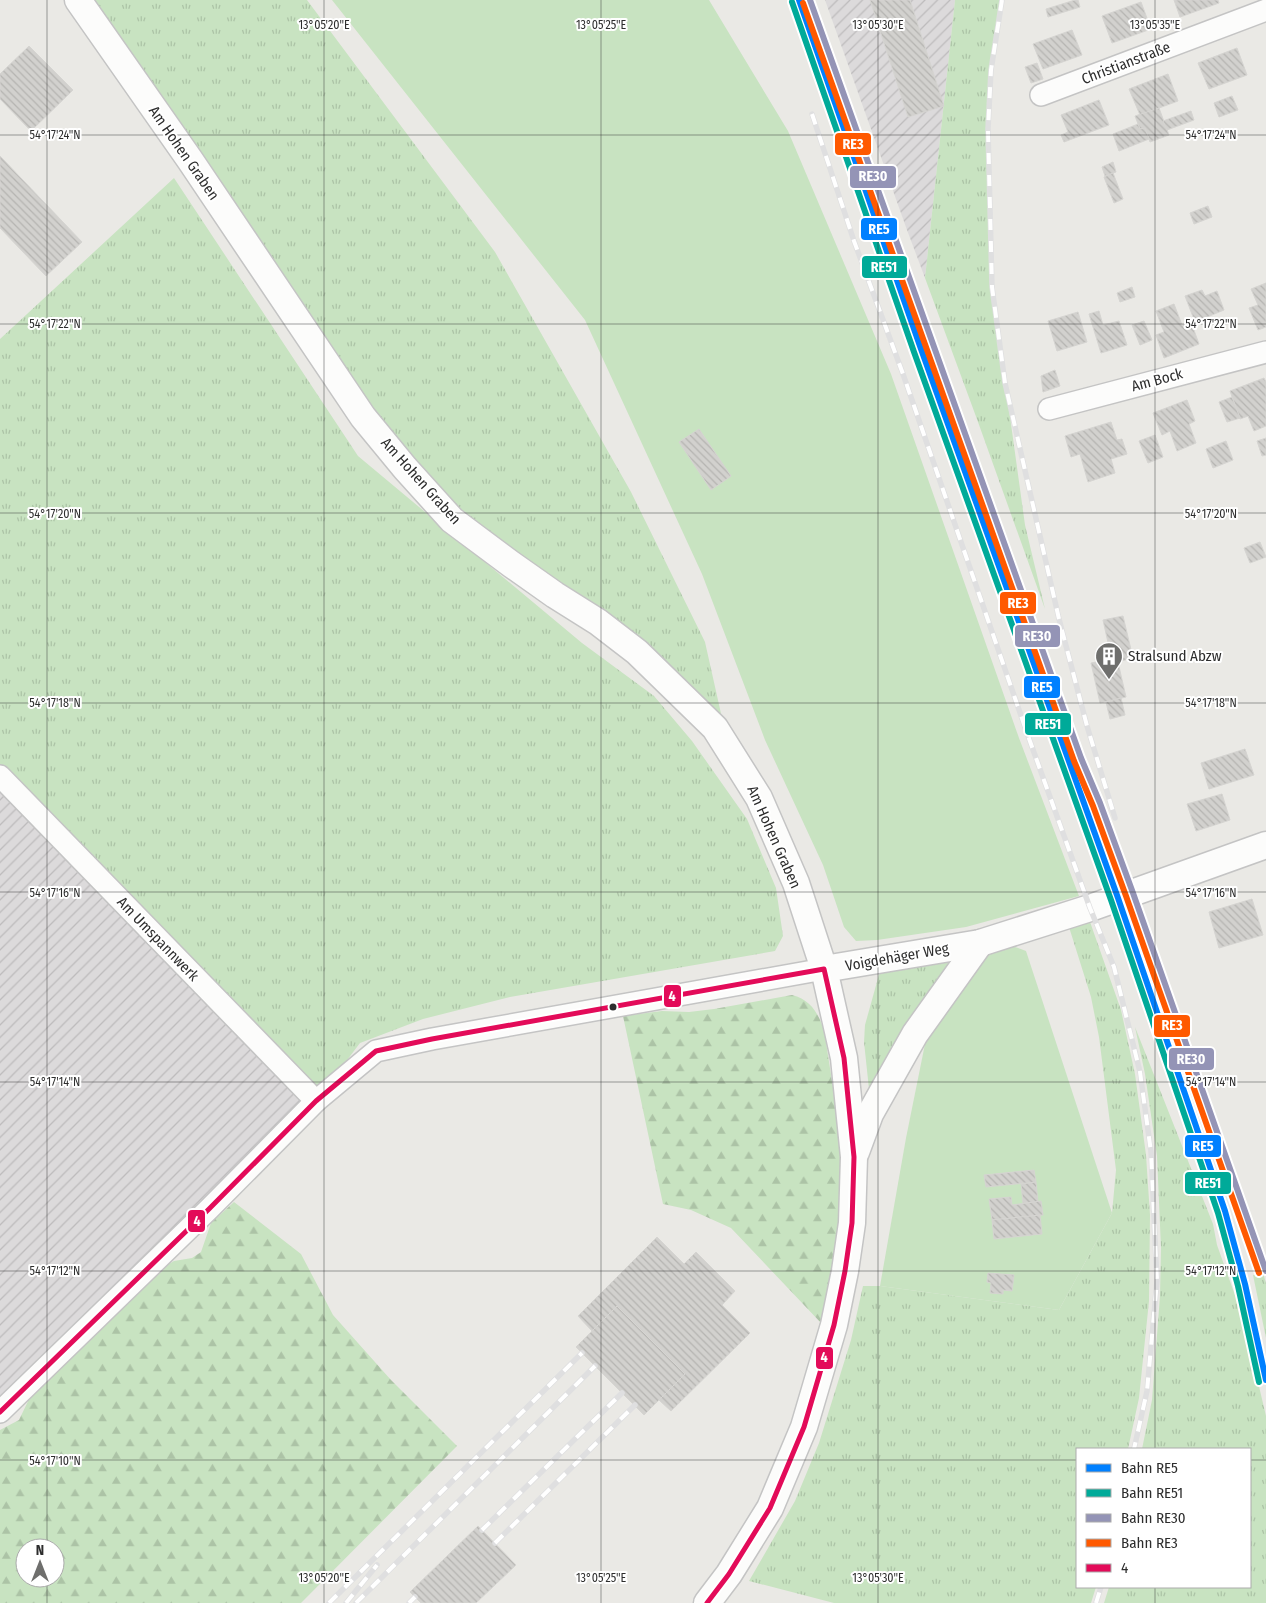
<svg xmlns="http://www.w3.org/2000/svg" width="1266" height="1603" viewBox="0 0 1266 1603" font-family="'Fira Sans Condensed',sans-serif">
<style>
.industrial{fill:url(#industrial-furrows)}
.grass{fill:url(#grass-tufts)}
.forest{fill:url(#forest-firs);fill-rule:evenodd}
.garden{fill:#c8e3c1}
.building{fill:url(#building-back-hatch);stroke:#d5d4d1}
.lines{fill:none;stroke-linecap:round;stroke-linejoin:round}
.minor-casing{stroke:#c4c4c4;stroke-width:24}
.tertiary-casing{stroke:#c4c4c4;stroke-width:29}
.minor{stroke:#fcfcfb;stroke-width:21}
.tertiary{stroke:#fcfcfb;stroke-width:26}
.rail-casing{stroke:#dfdfe0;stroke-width:5.5}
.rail{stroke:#fff;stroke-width:4;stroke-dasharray:11;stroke-linecap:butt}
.bus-1-casing{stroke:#fff;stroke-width:9}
.bus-1{stroke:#e30b59;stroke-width:5}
.rail-1-casing{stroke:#fff;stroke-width:10}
.rail-2-casing{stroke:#fff;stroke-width:10}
.rail-3-casing{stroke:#fff;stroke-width:10}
.rail-4-casing{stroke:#fff;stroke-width:10}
.rail-1{stroke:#0080ff;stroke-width:6}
.rail-2{stroke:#0a9;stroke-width:6}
.rail-3{stroke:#9494b6;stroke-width:6}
.rail-4{stroke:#ff5900;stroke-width:6}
.ticks{fill:none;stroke:#2d2d2d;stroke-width:1;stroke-opacity:0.45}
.bus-dot{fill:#2d2d2d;stroke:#fff;stroke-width:2}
.labels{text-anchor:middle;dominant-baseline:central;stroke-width:4;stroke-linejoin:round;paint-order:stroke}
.street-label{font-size:15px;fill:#2d2d2d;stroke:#fff}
.poi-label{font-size:15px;fill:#2d2d2d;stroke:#fff;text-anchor:start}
.ticks-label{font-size:12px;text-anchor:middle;fill:#2d2d2d;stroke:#fff;stroke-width:4;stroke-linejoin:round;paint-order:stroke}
.line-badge{stroke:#fff;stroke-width:2}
.badge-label{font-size:14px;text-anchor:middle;font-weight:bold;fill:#fff}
</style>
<defs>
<pattern id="industrial-furrows" width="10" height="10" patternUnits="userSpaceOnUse" patternTransform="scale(1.25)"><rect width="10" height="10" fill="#dcdadb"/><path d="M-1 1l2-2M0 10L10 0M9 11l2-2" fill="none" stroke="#bdbbbc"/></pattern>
<pattern id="grass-tufts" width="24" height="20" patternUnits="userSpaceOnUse" patternTransform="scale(1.25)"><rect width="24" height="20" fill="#c8e3c1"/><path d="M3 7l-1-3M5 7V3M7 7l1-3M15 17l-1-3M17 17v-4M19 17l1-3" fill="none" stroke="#acc3a6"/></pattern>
<pattern id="forest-firs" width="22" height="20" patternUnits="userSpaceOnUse" patternTransform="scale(1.25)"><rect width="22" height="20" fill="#c8e3c1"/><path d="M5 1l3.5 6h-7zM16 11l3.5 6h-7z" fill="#acc3a6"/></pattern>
<pattern id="building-back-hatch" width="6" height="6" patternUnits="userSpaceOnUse" patternTransform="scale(1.25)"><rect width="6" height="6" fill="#d2d1ce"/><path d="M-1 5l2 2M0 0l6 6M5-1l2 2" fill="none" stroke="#b5b4b1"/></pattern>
</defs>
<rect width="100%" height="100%" fill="#eae9e5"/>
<!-- industrial -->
<g class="industrial">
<polygon points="825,0 955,0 925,278 907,230"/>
<polygon points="0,776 316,1101 0,1413"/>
</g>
<!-- grass -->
<g class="grass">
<polygon points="94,0 307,0 495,252 631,492 705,642 722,718 670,665 636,636 506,548 447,498 393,437"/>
<polygon points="955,0 1002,0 991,70 988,129 992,287 1025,525 1045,609 978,422 925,278"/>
<polygon points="174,178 358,456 582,643 654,696 692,741 747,819 776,888 783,936 775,951 510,997 423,1019 360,1043 316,1101 0,776 0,339"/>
<polygon points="1089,919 1121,1010 1135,1074 1146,1155 1150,1215 1149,1301 1139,1398 1128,1449 1077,1449 1077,1587 1096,1587 1091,1603 834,1603 749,1581 795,1501 819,1443 851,1340 863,1286 880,1286 1059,1310 1112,1213 1116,1170 1099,1037 1091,997 1069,927"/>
<polygon points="949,958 955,962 873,1086 869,1089 864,1042 865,1025 880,971"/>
<polygon points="1135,1027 1213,1224 1217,1245 1236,1298 1249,1344 1266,1416 1266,1603 1104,1603 1109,1587 1250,1587 1250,1449 1142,1449 1152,1400 1160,1296 1161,1248 1157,1156 1145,1074"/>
<polygon points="1263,1273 1266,1283 1266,1338 1253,1275"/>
</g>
<!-- forest -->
<g class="forest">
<path d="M792 995C811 1000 818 1013 824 1030L841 1138 842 1178 837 1253 822 1324 731 1228 691 1210 663 1204 623 1016 662 1011 689 1012 714 1009Z"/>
<path d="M234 1202 301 1254 333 1315 391 1380 457 1446 301 1603H0V1430L19 1420 31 1395 162 1268 174 1261 192 1258 201 1252 211 1223ZM25 1548H55V1578H25Z"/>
</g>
<!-- garden -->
<g class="garden">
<polygon points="332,0 709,0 788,131 891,374 1019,738 1079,896 966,927 877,940 856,941 844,927 823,865 765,740 702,574 585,320"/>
<polygon points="999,947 1015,947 1026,951 1112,1213 1059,1310 880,1286 906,1138 926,1039 988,952"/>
</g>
<!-- building -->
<g class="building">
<polygon points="870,0 910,0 944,106 908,117"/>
<polygon points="1075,0 1078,0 1080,7 1048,17 1046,9"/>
<polygon points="1174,0 1218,0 1219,3 1180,17"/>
<polygon points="1141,2 1151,29 1112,43 1102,16"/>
<polygon points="1072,30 1082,55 1043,69 1033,44"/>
<polygon points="29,46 73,90 31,131 0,99 0,74"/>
<polygon points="1237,48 1247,75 1209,89 1198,63"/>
<polygon points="1037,63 1043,79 1031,83 1025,67"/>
<polygon points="1168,74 1178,101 1140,115 1129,89"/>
<polygon points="1232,96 1238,110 1219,117 1214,103"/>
<polygon points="1099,100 1109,125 1064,142 1061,135 1068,132 1061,115"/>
<polygon points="1159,108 1169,135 1150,142 1145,128 1140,129 1135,116"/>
<polygon points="1191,111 1194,120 1167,130 1163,121"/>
<polygon points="1138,124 1140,129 1145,128 1149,139 1119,151 1113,134"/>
<polygon points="0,156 82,242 46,276 0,228"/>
<polygon points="1113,162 1116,172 1105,176 1102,167"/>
<polygon points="1113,173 1123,199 1114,203 1104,177"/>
<polygon points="1208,206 1212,217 1194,224 1190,213"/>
<polygon points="1266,283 1266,327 1258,330 1249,308 1258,305 1251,289"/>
<polygon points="1132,287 1135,297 1120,302 1117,293"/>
<polygon points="1202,290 1205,296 1217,291 1224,310 1195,322 1185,296"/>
<polygon points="1174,304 1182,325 1191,322 1199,344 1164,358 1156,335 1164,332 1156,311"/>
<polygon points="1099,311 1103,325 1119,321 1127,345 1101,353 1089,314"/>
<polygon points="1078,312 1087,342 1057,351 1048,321"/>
<polygon points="1144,321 1152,340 1140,345 1132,325"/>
<polygon points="1055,370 1060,386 1043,392 1041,376"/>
<polygon points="1264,378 1266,382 1266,426 1254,431 1248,416 1240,419 1230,391"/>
<polygon points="1232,397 1240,418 1227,422 1219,402"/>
<polygon points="1187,400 1195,421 1189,424 1196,443 1177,451 1170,431 1162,435 1153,413"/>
<polygon points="1111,422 1117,440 1122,439 1127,454 1111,459 1115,473 1088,482 1080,454 1071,457 1065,436"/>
<polygon points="699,429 731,476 711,490 679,442"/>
<polygon points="1155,435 1163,457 1148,463 1139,441"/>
<polygon points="1266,438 1266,455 1262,456 1257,441"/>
<polygon points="1226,441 1233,460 1213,468 1206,449"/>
<polygon points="1260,542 1266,557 1250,563 1244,548"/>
<polygon points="1123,616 1133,658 1121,661 1117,645 1109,647 1103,620"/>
<polygon points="1117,658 1126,697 1100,703 1091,663"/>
<polygon points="1121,698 1125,715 1110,719 1106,702"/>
<polygon points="1245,749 1254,775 1209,789 1201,763"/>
<polygon points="1222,794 1230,820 1196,831 1187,804"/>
<polygon points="1252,899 1263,935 1219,948 1209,912"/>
<polygon points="1034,1170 1036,1182 986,1187 984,1175"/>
<polygon points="1036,1182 1038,1202 1023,1203 1021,1184"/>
<polygon points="1011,1197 1012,1205 1041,1201 1043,1215 992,1220 989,1199"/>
<polygon points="1040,1215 1042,1234 994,1239 992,1220"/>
<polygon points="657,1237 684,1264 696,1252 735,1291 722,1305 750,1333 671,1411 659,1400 685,1374 617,1306 592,1331 578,1316"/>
<polygon points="988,1273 1014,1275 1012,1291 1003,1290 1003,1294 990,1293 991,1283 987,1282"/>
<polygon points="617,1306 685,1374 644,1415 576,1347"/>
<polygon points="478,1526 516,1565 476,1603 421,1603 410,1592"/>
</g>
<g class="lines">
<!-- minor casing -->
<g class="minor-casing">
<g id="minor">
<polyline points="1041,95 1266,10"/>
<polyline points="1049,409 1266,352"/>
<polyline points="0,776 316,1101"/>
<polyline points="0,1412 209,1209 316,1101 376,1051 432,1039 824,969"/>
</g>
</g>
<!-- tertiary casing -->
<g class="tertiary-casing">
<g id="tertiary">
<polyline points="78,0 190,160 363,417 405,468 452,520 511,564 555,595 598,622 637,652 715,728 759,798 796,883 824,969 844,1058 854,1157 852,1223 845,1271 834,1325 804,1427 770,1508 729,1574 707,1603"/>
<polyline points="824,969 980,943 1090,908 1266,845"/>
<polyline points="856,1152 870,1114 915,1034 980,943"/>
</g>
</g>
<!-- minor -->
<use href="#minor" class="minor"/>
<!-- tertiary -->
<use href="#tertiary" class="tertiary"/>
<!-- rail casing -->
<g class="rail-casing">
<g id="rail">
<polyline points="1002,0 991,70 988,129 992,287 1005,383 1059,619 1087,726 1115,818"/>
<polyline points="812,114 854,241 903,374 1027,733 1090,908 1114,967 1140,1072 1151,1152 1157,1281 1147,1391 1134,1449"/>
<polyline points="482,1530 622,1393"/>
<polyline points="495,1543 635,1405"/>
<polyline points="329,1603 582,1353"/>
<polyline points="346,1603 377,1565"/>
<polyline points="356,1603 595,1366"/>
<polyline points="409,1603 415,1597"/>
<polyline points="1096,1603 1101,1587"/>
</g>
</g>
<!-- rail -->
<use href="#rail" class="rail"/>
<!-- bus-1 casing -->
<g class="bus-1-casing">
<polyline id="bus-1" points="0,1412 209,1209 316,1101 376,1051 432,1039 824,969 844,1058 854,1157 852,1223 845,1271 834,1325 804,1427 770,1508 729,1574 707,1603"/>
</g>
<!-- bus-1 -->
<use href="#bus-1" class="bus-1"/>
<!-- rail-1 casing -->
<g class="rail-1-casing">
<polyline id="rail-1" points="799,0 921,349 1118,898 1225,1211 1245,1284 1266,1380"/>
</g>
<!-- rail-2 casing -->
<g class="rail-2-casing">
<polyline id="rail-2" points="792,2 914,352 1111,900 1218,1213 1238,1286 1259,1382"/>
</g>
<!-- rail-3 casing -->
<g class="rail-3-casing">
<polyline id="rail-3" points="810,0 1081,758 1100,803 1133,893 1266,1271"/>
</g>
<!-- rail-4 casing -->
<g class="rail-4-casing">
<polyline id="rail-4" points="803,3 1074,761 1093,806 1126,896 1259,1273"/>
</g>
<!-- rail-1 -->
<use href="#rail-1" class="rail-1"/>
<!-- rail-2 -->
<use href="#rail-2" class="rail-2"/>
<!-- rail-3 -->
<use href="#rail-3" class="rail-3"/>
<!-- rail-4 -->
<use href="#rail-4" class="rail-4"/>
</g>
<!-- ticks -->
<path class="ticks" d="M47 0V1548M324 0V1603M601 0V1603M878 0V1603M1155 0V1449M0 135H1266M0 324H1266M0 513H1266M0 703H1266M0 892H1266M0 1082H1266M0 1271H1266M0 1460H1077M1250 1460H1266M47 1578V1603M1155 1587V1603"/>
<!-- icons -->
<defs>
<g id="building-pin" transform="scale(1.4375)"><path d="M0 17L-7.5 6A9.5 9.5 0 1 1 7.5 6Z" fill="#6f6f6d" stroke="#fff"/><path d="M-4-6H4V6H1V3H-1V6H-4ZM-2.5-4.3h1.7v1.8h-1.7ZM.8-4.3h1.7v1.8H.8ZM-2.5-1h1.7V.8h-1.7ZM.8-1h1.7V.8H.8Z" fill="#fff"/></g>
</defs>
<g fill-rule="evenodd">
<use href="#building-pin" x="1109" y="656"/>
</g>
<!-- markers -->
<circle class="bus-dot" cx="613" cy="1007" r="4.5"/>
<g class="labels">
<!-- street labels -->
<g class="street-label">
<text transform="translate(1126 63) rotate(-21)">Christianstraße</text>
<text transform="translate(184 153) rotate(55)">Am Hohen Graben</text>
<text transform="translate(1157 380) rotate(-15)">Am Bock</text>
<text transform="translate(421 481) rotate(48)">Am Hohen Graben</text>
<text transform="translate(774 837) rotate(66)">Am Hohen Graben</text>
<text transform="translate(158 939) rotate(46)">Am Umspannwerk</text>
<text transform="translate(897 957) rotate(-10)">Voigdehäger Weg</text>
</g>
<!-- poi labels -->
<g class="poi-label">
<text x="1128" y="656">Stralsund Abzw</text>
</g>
</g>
<g class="ticks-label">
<text x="324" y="29">13°05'20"E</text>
<text x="601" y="29">13°05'25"E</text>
<text x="878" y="29">13°05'30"E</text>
<text x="1155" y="29">13°05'35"E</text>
<text x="55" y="139">54°17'24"N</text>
<text x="1211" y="139">54°17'24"N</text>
<text x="55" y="328">54°17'22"N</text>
<text x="1211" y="328">54°17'22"N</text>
<text x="55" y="518">54°17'20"N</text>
<text x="1211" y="518">54°17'20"N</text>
<text x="55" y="707">54°17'18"N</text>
<text x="1211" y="707">54°17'18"N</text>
<text x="55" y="897">54°17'16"N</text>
<text x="1211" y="897">54°17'16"N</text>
<text x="55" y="1086">54°17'14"N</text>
<text x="1211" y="1086">54°17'14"N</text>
<text x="55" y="1275">54°17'12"N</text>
<text x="1211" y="1275">54°17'12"N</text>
<text x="55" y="1465">54°17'10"N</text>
<text x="324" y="1582">13°05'20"E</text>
<text x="601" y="1582">13°05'25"E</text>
<text x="878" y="1582">13°05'30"E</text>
</g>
<g class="line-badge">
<rect x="834" y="132" width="38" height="24" rx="5" fill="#ff5900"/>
<rect x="849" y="165" width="48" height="24" rx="5" fill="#9494b6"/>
<rect x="860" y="217" width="38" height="24" rx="5" fill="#0080ff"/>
<rect x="861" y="255" width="47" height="24" rx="5" fill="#0a9"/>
<rect x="999" y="591" width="38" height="24" rx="5" fill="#ff5900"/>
<rect x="1014" y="624" width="47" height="24" rx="5" fill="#9494b6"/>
<rect x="1023" y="675" width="38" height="24" rx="5" fill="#0080ff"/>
<rect x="1024" y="712" width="48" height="24" rx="5" fill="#0a9"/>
<rect x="663" y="984" width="19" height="24" rx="5" fill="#e30b59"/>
<rect x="1153" y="1014" width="38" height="24" rx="5" fill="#ff5900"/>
<rect x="1168" y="1047" width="47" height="24" rx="5" fill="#9494b6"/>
<rect x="1184" y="1134" width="38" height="24" rx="5" fill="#0080ff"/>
<rect x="1184" y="1171" width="48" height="24" rx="5" fill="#0a9"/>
<rect x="187" y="1209" width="19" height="24" rx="5" fill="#e30b59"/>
<rect x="815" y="1346" width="19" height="24" rx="5" fill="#e30b59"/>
</g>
<g class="badge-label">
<text x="853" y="149">RE3</text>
<text x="873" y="181">RE30</text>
<text x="879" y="234">RE5</text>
<text x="884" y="272">RE51</text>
<text x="1018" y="608">RE3</text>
<text x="1037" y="641">RE30</text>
<text x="1042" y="692">RE5</text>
<text x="1048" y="729">RE51</text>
<text x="672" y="1001">4</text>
<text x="1172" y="1030">RE3</text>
<text x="1191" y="1064">RE30</text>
<text x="1203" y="1151">RE5</text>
<text x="1208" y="1188">RE51</text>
<text x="197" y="1226">4</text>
<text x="824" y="1362">4</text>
</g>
<!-- legend -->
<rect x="1076" y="1448" width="175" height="140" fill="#ffffff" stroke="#ababab"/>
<rect x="1086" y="1464" width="25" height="8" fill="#0080ff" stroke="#ababab"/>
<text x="1121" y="1473" font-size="15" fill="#2d2d2d">Bahn RE5</text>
<rect x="1086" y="1489" width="25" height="8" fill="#00aa99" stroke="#ababab"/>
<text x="1121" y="1498" font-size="15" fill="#2d2d2d">Bahn RE51</text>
<rect x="1086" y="1514" width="25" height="8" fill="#9494b6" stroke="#ababab"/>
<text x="1121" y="1523" font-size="15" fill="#2d2d2d">Bahn RE30</text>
<rect x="1086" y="1539" width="25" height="8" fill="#ff5900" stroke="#ababab"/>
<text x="1121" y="1548" font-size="15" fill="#2d2d2d">Bahn RE3</text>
<rect x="1086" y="1564" width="25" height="8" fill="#e30b59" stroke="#ababab"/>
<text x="1121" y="1573" font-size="15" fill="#2d2d2d">4</text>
<!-- north arrow -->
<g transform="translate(40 1563)"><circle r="24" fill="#ffffff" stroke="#ababab"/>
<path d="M0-4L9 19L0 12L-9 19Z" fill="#6f6f6d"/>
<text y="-8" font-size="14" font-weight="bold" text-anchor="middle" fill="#2d2d2d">N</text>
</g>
</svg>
